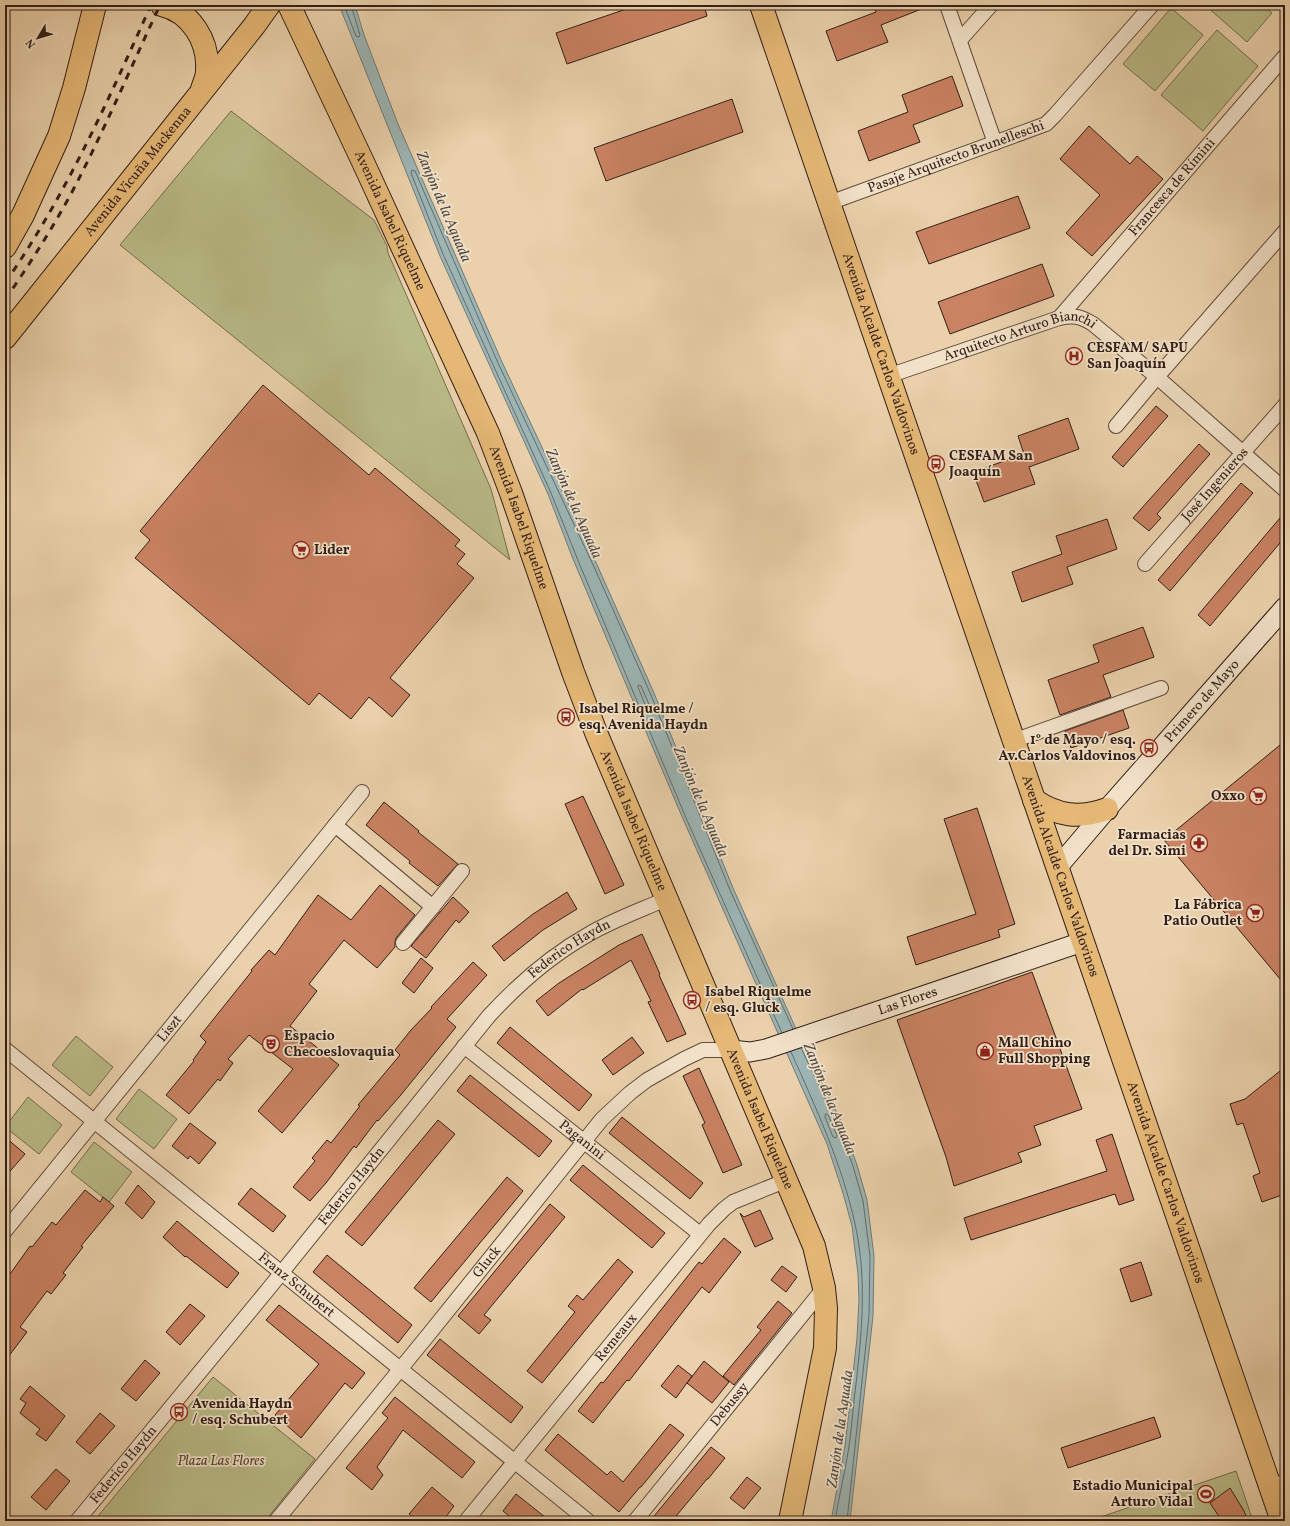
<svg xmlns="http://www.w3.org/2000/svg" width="1290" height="1526" viewBox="0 0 1290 1526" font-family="Vollkorn,serif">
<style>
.green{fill:#b9bb87;stroke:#766c4f}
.water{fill:#9cb5b4;stroke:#727975}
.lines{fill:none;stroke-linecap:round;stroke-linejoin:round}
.shore{stroke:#676a66;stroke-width:1}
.building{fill:#c98262;stroke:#321e17}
.street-casing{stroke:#604b3c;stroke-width:16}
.secondary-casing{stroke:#321e17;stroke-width:21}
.primary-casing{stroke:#321e17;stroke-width:24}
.street{stroke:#f1e1c8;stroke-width:14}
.secondary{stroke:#f1e1c8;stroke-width:19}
.primary{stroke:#e5b876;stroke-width:22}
.rail{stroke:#321e17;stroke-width:3;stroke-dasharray:7 7;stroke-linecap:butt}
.labels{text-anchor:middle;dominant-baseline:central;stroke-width:3.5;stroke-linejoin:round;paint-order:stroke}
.street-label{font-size:14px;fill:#321e17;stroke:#f1e1c8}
.poi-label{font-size:14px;font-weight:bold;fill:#321e17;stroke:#f1e1c8;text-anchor:start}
.park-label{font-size:14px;font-style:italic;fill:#544533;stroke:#f1e1c8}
.water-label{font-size:15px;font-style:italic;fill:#524b46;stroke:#f1e1c8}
</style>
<rect width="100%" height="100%" fill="#ead1ab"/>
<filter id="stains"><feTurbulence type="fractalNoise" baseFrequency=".005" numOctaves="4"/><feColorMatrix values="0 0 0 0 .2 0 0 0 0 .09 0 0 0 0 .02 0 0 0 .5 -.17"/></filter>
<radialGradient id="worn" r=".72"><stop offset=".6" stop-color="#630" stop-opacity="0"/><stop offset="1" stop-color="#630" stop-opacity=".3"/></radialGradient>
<!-- green -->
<g class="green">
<polygon points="1205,5 1262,5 1272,13 1247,42"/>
<polygon points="1171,8 1203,35 1155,91 1123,64"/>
<polygon points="1217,30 1258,66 1203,131 1161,95"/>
<polygon points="231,111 374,220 387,246 388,253 491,489 510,560 120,245"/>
<polygon points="76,1036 113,1067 90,1096 52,1065"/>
<polygon points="139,1089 177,1119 154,1149 116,1119"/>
<polygon points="28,1097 62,1125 39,1154 5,1127"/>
<polygon points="94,1142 132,1172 109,1202 71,1172"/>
<polygon points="213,1377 315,1459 265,1521 94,1521"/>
<polygon points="1236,1471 1253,1521 1089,1521"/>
</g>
<!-- water -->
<polygon class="water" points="339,5 355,5 364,35 398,124 502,362 598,567 654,693 733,888 805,1049 842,1123 857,1165 867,1200 874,1256 873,1316 850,1521 831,1521 845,1446 857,1338 859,1299 858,1274 852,1226 843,1193 827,1144 683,819 573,559 548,494 440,256"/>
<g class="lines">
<!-- shore -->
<g class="shore">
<polyline points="344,5 356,36 359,37 360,35 351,5"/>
<polygon points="639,685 641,686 652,711 651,713 648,712 638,687"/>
<polyline points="782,1033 686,818 577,558 551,493 443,254 411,173 412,170 415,171 498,363 595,569 651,695 730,890 793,1029"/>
<polyline points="801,1048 838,1125 853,1166 863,1201 870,1256 869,1316 847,1521"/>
<path d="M791 1052C816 1108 842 1164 855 1224 867 1277 862 1331 856 1384 853 1405 852 1426 849 1447 845 1472 839 1496 835 1521"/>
<polygon points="826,1114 828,1115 837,1135 836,1138 833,1137 825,1117"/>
</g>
</g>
<!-- building -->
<g class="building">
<polygon points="638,5 704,5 707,16 567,64 556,33"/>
<polygon points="873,5 929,5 929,6 881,25 888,42 837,61 826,31 876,12"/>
<polygon points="952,76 963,106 913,125 920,142 869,161 858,131 908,112 902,95"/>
<polygon points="732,99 743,132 606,181 594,148"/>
<polygon points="1089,126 1130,164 1137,156 1163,179 1092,256 1066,233 1100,195 1060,159"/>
<polygon points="1018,196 1030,228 929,264 916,232"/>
<polygon points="1042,264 1054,296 950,334 938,302"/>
<polygon points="263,385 369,475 375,468 460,540 455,546 465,554 457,564 474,578 390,678 410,695 392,717 369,697 351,719 319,693 309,705 135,558 150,540 140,531"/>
<polygon points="1156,406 1168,416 1123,467 1112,457"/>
<polygon points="1068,418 1079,449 1029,467 1035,484 984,502 973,472 1024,454 1018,436"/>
<polygon points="1199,444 1210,454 1157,514 1161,518 1149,531 1133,518"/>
<polygon points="1241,483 1253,493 1170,591 1158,580"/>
<polygon points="1285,512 1285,537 1210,626 1198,615"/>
<polygon points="1107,519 1117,549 1067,567 1073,584 1022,602 1012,572 1062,554 1056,536"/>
<polygon points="1143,627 1154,657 1103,675 1111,697 1060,715 1048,680 1099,662 1093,645"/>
<polygon points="1123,710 1129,728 1071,748 1065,731"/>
<polygon points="1285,741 1285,985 1164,840"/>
<polygon points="583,796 624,885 605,894 565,804"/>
<polygon points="384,802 419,831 418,832 458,864 438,886 409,863 410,861 366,825"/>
<polygon points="977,808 1015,924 998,930 1000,937 916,965 907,937 976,914 944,819"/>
<polygon points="380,885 415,915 396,938 395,942 395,947 377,968 344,940 309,984 317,991 290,1026 339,1065 282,1133 258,1111 293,1069 249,1035 228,1059 233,1063 220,1081 218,1079 189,1114 166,1095 194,1061 193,1060 206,1042 200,1036 252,971 251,970 269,950 275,955 318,895 351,920"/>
<polygon points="567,892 577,909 543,930 504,961 492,946 533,914"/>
<polygon points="453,897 469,912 459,923 456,920 426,958 411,946"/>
<polygon points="642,934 660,974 659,975 686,1034 667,1042 648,1002 651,1001 631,960 583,990 582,989 548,1016 536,1001 559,983 619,945"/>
<polygon points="421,958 433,968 414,993 402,983"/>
<polygon points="473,962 487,975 447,1019 456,1027 400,1096 378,1121 377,1120 356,1148 354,1146 326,1183 310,1201 293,1187 315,1161 312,1158 327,1140 331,1143 360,1106 358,1105 400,1055 395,1050 411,1030 432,1008 431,1007"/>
<polygon points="1032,972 1082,1109 1034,1126 1041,1145 1018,1153 1022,1162 954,1186 946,1157 897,1020"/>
<polygon points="510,1027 592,1095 579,1111 497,1043"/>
<polygon points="632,1037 644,1053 613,1075 602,1060"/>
<polygon points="1285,1067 1285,1194 1262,1202 1253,1176 1260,1173 1243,1123 1237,1125 1230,1104 1245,1099"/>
<polygon points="699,1068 742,1165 723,1173 702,1125 705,1123 683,1076"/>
<polygon points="470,1075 552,1141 539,1157 457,1091"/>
<polygon points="622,1117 703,1183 690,1199 609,1133"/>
<polygon points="438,1120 455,1134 362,1246 345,1232"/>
<polygon points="190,1123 216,1143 199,1164 190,1156 188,1159 172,1146"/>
<polygon points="1112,1134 1134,1200 1119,1205 1115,1194 971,1240 964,1218 1107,1171 1096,1140"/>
<polygon points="5,1137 25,1154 5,1177"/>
<polygon points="583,1165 665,1233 652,1248 570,1180"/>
<polygon points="507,1177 523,1191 431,1302 414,1288"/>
<polygon points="138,1185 155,1202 142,1219 125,1203"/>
<polygon points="251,1188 286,1216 273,1232 238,1204"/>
<polygon points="85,1190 100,1202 103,1197 114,1206 81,1246 83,1247 63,1273 66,1275 51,1294 47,1291 20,1327 27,1332 5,1361 5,1281 30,1246 32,1247 52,1222 56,1225"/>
<polygon points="550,1204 565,1217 484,1315 491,1320 479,1334 458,1316"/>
<polygon points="760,1210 773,1239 755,1247 740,1213 744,1217"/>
<polygon points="177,1221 239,1273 227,1288 186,1256 185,1257 163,1237"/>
<polygon points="724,1238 741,1252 709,1293 702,1287 629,1381 627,1380 593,1423 578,1411 601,1382 603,1383 699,1262 702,1264"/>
<polygon points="327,1255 412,1325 398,1343 313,1272"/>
<polygon points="618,1259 633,1272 542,1383 527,1371 575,1312 568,1306 577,1295 583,1300"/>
<polygon points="1141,1262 1152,1295 1131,1302 1120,1269"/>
<polygon points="782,1266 797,1277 786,1292 771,1280"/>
<polygon points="778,1301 792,1313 734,1385 723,1376 761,1330 757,1327"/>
<polygon points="190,1304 205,1316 180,1345 166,1332"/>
<polygon points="279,1305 365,1373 352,1389 345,1383 301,1438 275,1415 319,1364 266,1320"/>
<polygon points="440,1339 523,1407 511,1423 427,1355"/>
<polygon points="145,1360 160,1373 136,1401 121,1389"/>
<polygon points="704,1361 729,1382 712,1403 687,1383"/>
<polygon points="678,1365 692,1376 676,1398 661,1386"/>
<polygon points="30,1386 65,1416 46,1441 36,1434 40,1429 20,1413 26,1403 20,1399"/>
<polygon points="395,1397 475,1462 462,1478 403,1430 377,1467 383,1475 372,1490 346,1468 388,1418 382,1413"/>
<polygon points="100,1413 115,1426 90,1454 76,1442"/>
<polygon points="1154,1417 1161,1437 1068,1468 1061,1448"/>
<polygon points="670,1424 684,1435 641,1487 640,1487 619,1512 545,1450 558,1434 607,1475 611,1471 623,1482"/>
<polygon points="711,1447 725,1458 708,1479 707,1479 672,1521 650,1521"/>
<polygon points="56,1469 70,1481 46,1510 31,1497"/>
<polygon points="747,1477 761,1488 744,1509 730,1498"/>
<polygon points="432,1487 454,1506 443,1521 418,1521 409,1514"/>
<polygon points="1230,1488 1244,1511 1248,1521 1222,1521 1210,1503"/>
<polygon points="516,1494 550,1521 515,1521 503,1511"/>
</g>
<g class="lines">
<!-- street casing -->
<g class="street-casing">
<g id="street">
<polyline points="947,5 995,143"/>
<polyline points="960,40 991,5"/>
<path id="s1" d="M829 203 1046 124 1055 115 1152 5"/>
<path id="s2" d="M1059 318 1285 56"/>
<path id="s3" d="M888 376 1059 318C1074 315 1080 316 1093 324L1157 377 1285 490"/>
<polyline points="1116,426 1157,377 1285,231"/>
<path id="s4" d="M1145 564 1285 405"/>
<polyline points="1013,741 1161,688"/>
<polyline points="335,825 433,907"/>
<polyline points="403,943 462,871"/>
<path id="s5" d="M464 1046 700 1234"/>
<path id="s6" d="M5 1049 588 1521"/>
<path id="s7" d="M5 1231 362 792"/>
<polyline points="1270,1487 1285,1482"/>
<path id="s8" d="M77 1521 270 1287 488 1017C518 984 550 956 589 934 613 920 641 910 666 899"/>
<path id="s9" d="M276 1521 429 1334 602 1119 630 1093 647 1080 684 1059 703 1050H731"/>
<path id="s10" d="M466 1521 709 1224 724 1209 733 1202 787 1180"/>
<path id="s11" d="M635 1521 824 1288"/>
</g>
</g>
<!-- secondary casing -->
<g class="secondary-casing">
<g id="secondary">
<path id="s12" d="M1057 868 1107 809 1285 607"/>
<path id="s13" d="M731 1050 750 1052 766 1049 1082 942"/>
</g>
</g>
<!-- primary casing -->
<g class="primary-casing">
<g id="primary">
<path d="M162 5C191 12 209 41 207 71 207 77 204 83 202 89"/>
<path id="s14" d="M289 5 363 162 488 433 511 493 573 672 597 735 814 1246 824 1288 826 1308 825 1348 790 1521"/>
<path id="s15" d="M761 5 1282 1521"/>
<polyline points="5,247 23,215 59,136 74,88 95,5"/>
<path id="s16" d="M5 338 254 26 269 5"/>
<path d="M1034 800C1058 816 1079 819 1107 809"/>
</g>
</g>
<!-- street -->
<use href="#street" class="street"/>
<!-- secondary -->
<use href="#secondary" class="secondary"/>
<!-- primary -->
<use href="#primary" class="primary"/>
<!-- rail -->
<g class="rail">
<path d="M5 283C65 197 108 101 151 5"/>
<path d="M5 300C29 265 52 229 72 192 104 131 131 67 160 5"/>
</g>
</g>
<!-- icons -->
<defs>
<g id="hospital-ring" transform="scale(0.9)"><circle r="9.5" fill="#f1e1c8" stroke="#8f2418" stroke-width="1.5"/><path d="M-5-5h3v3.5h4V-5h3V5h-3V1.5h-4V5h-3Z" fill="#8f2418"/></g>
<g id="bus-ring" transform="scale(0.9)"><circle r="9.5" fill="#f1e1c8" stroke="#8f2418" stroke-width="1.5"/><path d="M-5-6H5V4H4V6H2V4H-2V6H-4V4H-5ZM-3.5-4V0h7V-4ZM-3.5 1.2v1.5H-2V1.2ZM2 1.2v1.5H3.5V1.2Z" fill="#8f2418"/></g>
<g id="supermarket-ring" transform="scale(0.9)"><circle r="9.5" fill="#f1e1c8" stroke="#8f2418" stroke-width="1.5"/><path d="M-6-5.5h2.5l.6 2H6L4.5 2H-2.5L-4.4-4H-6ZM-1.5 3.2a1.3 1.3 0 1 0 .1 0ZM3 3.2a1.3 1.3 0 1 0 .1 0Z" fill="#8f2418"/></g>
<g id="pharmacy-ring" transform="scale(0.9)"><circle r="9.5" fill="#f1e1c8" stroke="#8f2418" stroke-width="1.5"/><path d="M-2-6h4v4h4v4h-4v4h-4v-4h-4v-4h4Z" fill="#8f2418"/></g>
<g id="theatre-ring" transform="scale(0.9)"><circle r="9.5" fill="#f1e1c8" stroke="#8f2418" stroke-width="1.5"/><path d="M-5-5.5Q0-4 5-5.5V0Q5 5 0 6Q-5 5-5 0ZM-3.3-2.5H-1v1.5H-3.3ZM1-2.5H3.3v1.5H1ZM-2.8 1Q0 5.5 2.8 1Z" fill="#8f2418"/></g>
<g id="shop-ring" transform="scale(0.9)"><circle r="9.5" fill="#f1e1c8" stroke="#8f2418" stroke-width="1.5"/><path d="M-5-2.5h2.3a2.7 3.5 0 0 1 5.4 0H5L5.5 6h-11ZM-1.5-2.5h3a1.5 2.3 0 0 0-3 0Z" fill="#8f2418"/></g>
<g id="stadium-ring" transform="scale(0.9)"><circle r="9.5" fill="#f1e1c8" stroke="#8f2418" stroke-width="1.5"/><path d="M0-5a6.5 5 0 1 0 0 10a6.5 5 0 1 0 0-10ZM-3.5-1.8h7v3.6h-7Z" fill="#8f2418"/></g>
</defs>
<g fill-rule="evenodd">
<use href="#hospital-ring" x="1074" y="356"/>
<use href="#bus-ring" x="936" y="464"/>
<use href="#supermarket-ring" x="301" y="550"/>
<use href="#bus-ring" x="566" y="717"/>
<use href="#bus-ring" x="1149" y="748"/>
<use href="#supermarket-ring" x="1258" y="796"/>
<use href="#pharmacy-ring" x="1199" y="843"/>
<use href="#supermarket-ring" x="1255" y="913"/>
<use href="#bus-ring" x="692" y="1000"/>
<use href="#theatre-ring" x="271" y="1044"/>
<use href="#shop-ring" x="985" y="1051"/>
<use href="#bus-ring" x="179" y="1412"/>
<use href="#stadium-ring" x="1206" y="1494"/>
</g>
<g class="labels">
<!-- street labels -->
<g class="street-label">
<text stroke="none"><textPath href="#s1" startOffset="135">Pasaje Arquitecto Brunelleschi</textPath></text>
<text stroke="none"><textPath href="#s16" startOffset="213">Avenida Vicuña Mackenna</textPath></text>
<text stroke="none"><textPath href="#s2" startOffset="173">Francesca de Rímini</textPath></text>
<text stroke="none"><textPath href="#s14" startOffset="238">Avenida Isabel Riquelme</textPath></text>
<text stroke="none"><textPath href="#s3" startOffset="139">Arquitecto Arturo Bianchi</textPath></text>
<text stroke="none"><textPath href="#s15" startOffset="369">Avenida Alcalde Carlos Valdovinos</textPath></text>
<text stroke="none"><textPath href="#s4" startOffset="106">José Ingenieros</textPath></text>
<text stroke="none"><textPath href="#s14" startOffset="562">Avenida Isabel Riquelme</textPath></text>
<text stroke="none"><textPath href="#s12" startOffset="221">Primero de Mayo</textPath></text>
<text stroke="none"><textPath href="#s14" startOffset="886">Avenida Isabel Riquelme</textPath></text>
<text stroke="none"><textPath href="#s15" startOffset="921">Avenida Alcalde Carlos Valdovinos</textPath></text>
<text stroke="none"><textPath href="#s8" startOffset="757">Federico Haydn</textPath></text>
<text stroke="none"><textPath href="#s13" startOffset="185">Las Flores</textPath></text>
<text stroke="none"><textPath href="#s7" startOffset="261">Liszt</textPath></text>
<text stroke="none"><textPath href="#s14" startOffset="1210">Avenida Isabel Riquelme</textPath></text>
<text stroke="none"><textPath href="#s5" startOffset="151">Paganini</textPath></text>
<text stroke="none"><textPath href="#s15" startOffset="1245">Avenida Alcalde Carlos Valdovinos</textPath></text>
<text stroke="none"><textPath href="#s8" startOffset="433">Federico Haydn</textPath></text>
<text stroke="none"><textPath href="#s9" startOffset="334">Gluck</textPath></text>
<text stroke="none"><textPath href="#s6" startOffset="375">Franz Schubert</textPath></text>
<text stroke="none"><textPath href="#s10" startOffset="237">Remeaux</textPath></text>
<text stroke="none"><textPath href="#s11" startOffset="150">Debussy</textPath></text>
<text stroke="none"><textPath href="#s8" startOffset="73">Federico Haydn</textPath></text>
</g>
<!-- poi labels -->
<g class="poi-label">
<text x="1087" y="348">CESFAM/ SAPU<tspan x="1087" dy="16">San Joaquín</tspan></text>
<text x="949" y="456">CESFAM San<tspan x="949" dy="16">Joaquín</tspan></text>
<text x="314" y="550">Lider</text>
<text x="579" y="709">Isabel Riquelme /<tspan x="579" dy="16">esq. Avenida Haydn</tspan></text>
<text x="1136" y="740" text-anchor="end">1° de Mayo / esq.<tspan x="1136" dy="16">Av.Carlos Valdovinos</tspan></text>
<text x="1245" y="796" text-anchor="end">Oxxo</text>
<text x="1186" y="835" text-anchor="end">Farmacias<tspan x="1186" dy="16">del Dr. Simi</tspan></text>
<text x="1242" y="905" text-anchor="end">La Fábrica<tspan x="1242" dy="16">Patio Outlet</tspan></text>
<text x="705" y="992">Isabel Riquelme<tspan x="705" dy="16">/ esq. Gluck</tspan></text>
<text x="284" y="1036">Espacio<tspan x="284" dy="16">Checoeslovaquia</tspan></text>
<text x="998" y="1043">Mall Chino<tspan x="998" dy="16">Full Shopping</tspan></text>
<text x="192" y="1404">Avenida Haydn<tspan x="192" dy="16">/ esq. Schubert</tspan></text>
<text x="1193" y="1486" text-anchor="end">Estadio Municipal<tspan x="1193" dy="16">Arturo Vidal</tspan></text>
</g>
<!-- park labels -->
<g class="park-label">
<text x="221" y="1461">Plaza Las Flores</text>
</g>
<!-- water labels -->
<g class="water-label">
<text transform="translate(443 207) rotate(67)">Zanjón de la Aguada</text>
<text transform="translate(573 504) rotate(66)">Zanjón de la Aguada</text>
<text transform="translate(700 802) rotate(67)">Zanjón de la Aguada</text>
<text transform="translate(829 1099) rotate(68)">Zanjón de la Aguada</text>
<text transform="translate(841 1429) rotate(-82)">Zanjón de la Aguada</text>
</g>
</g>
<!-- margin -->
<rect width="1290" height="1526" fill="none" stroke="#ead1ab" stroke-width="20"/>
<rect x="6" y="6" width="1278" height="1514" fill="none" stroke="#321e17" stroke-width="2"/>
<rect x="10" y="10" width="1270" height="1506" fill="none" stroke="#321e17"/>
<!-- north arrow -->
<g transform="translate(38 38) rotate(232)" stroke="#f1e1c8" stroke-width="3" paint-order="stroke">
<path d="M0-3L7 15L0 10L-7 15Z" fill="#321e17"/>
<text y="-6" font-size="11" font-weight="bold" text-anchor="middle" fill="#321e17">N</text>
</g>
<rect width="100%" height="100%" filter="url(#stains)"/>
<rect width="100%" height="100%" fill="url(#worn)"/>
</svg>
